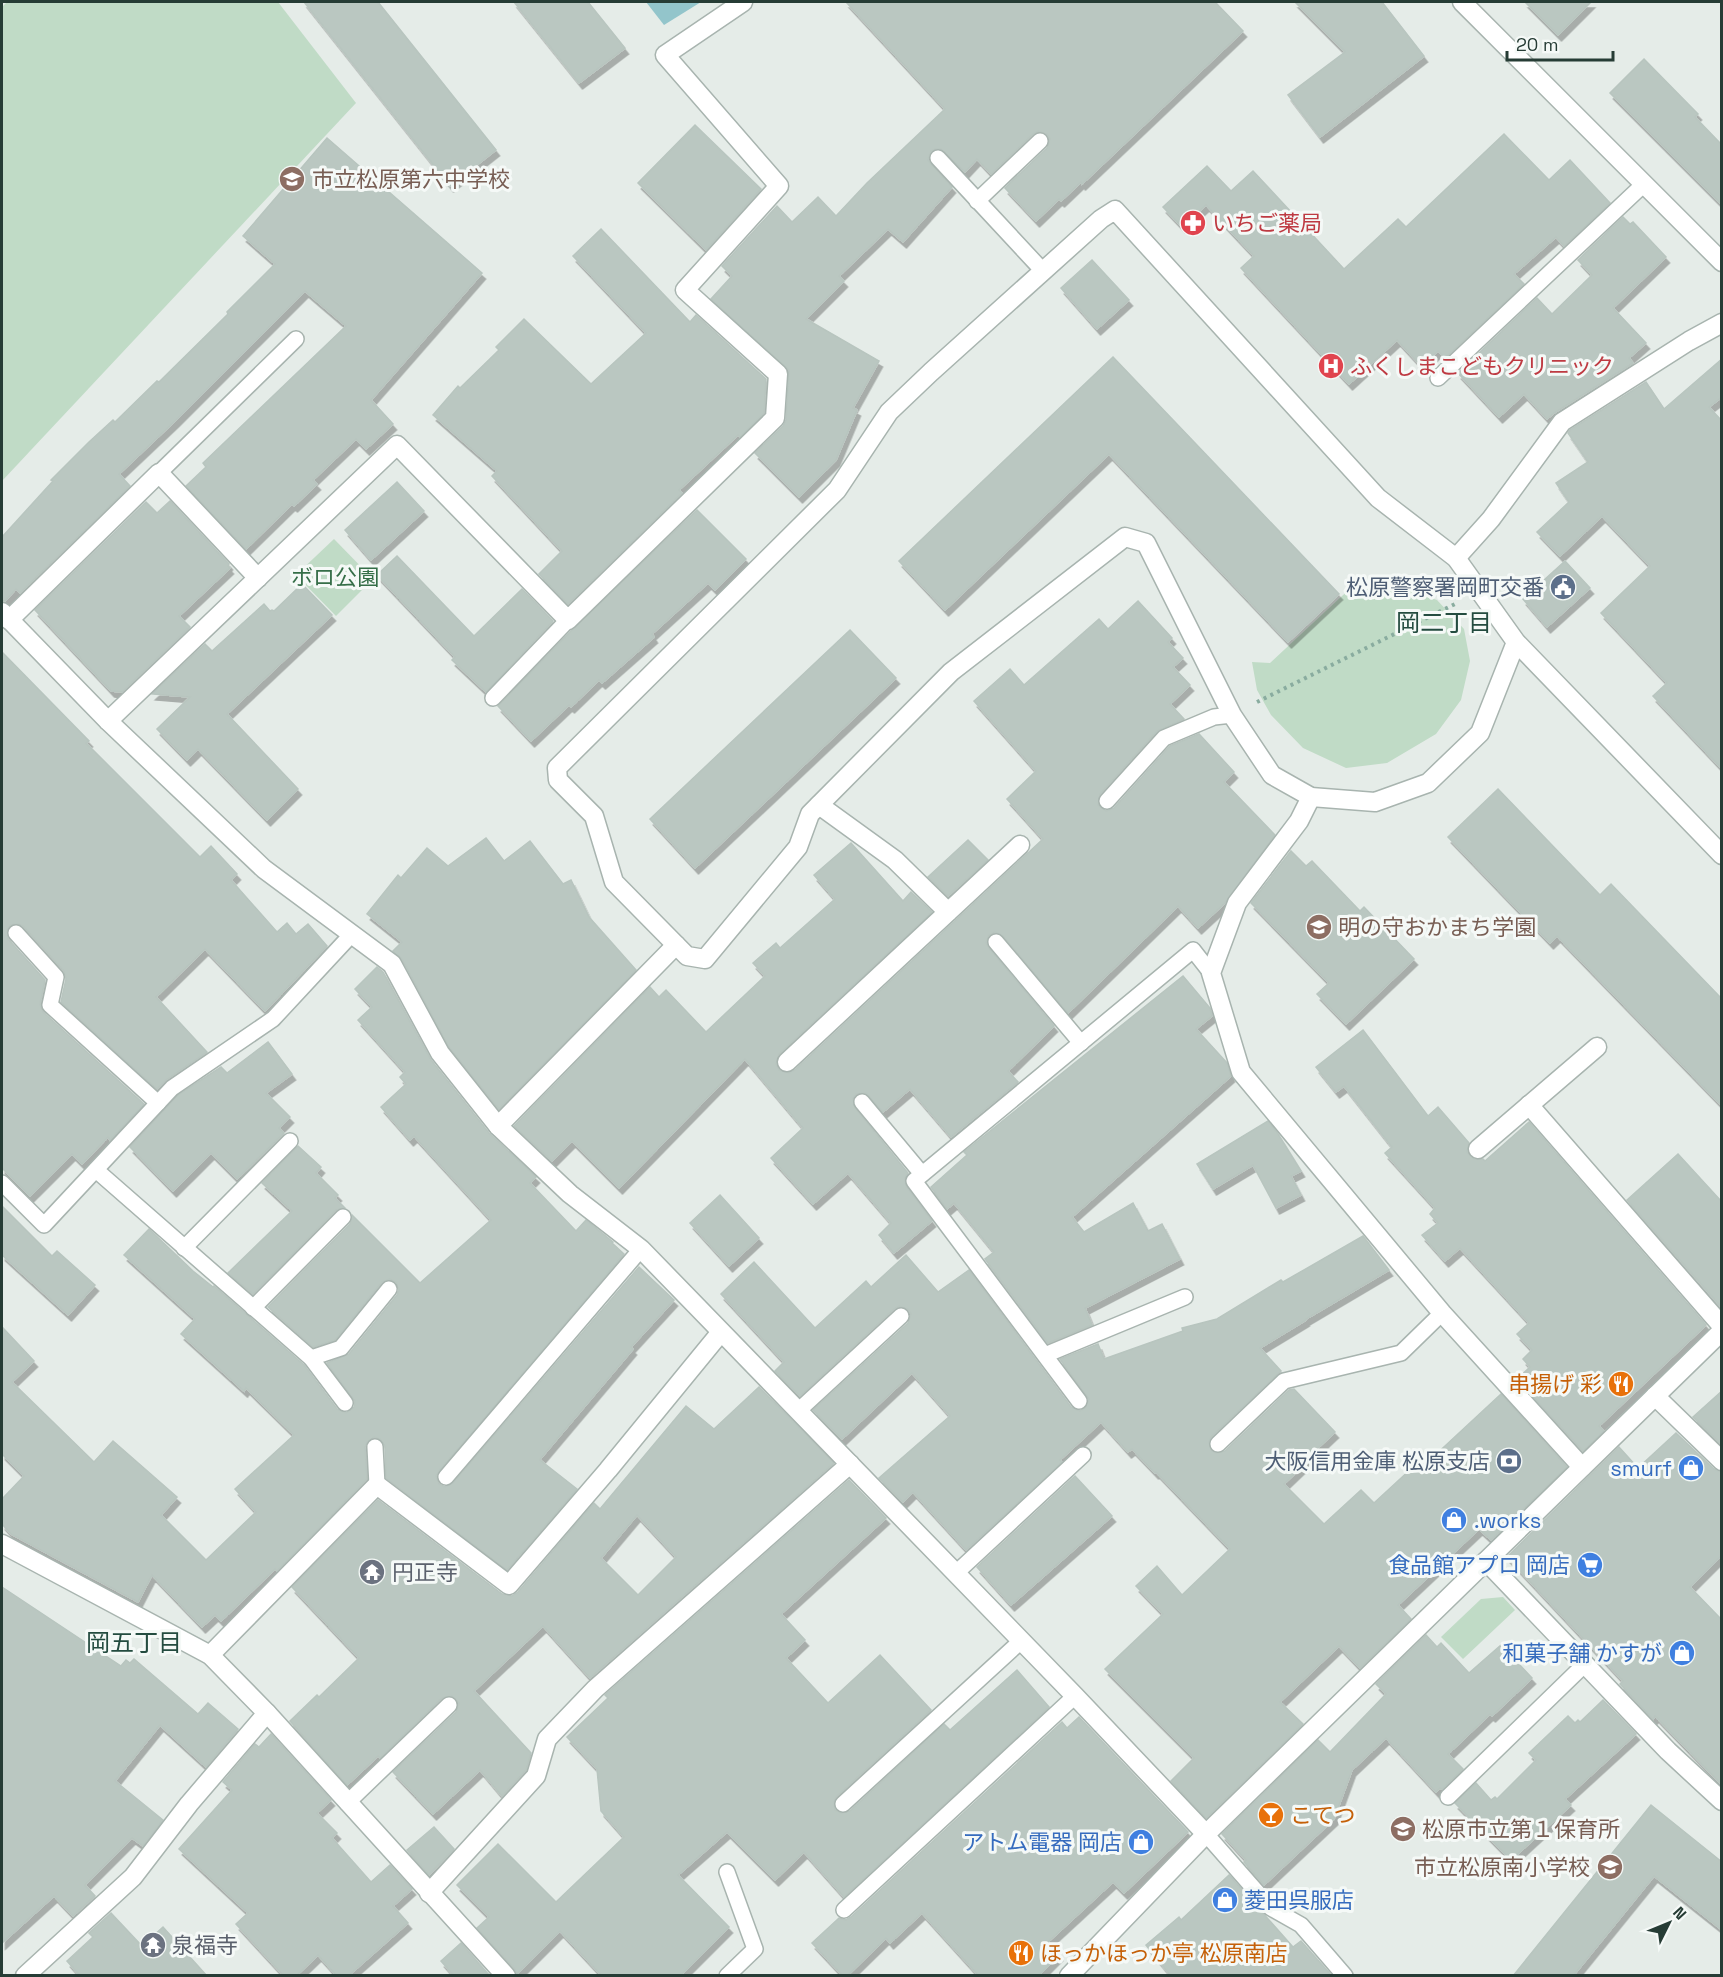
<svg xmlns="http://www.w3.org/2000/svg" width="1723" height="1977" viewBox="0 0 1723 1977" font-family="'Space Grotesk','Noto Sans JP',sans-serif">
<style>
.green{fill:#c0dbc6}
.water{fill:#93c5cb}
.building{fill:#bac7c1;stroke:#b8c5bf;stroke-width:1.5;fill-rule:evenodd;filter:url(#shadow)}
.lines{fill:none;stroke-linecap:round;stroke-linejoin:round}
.service-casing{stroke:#a8b4af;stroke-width:18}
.minor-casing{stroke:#a8b4af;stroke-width:21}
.tertiary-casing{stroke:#a8b4af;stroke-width:21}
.path{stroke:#89ac9f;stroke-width:4;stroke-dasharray:3 4.5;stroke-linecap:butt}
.service{stroke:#fff;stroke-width:15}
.minor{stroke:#fff;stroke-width:18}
.tertiary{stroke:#fff;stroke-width:18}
.labels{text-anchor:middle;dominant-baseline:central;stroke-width:6;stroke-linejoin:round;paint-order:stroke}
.education-label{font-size:22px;fill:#785e54;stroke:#f5f9f7;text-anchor:start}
.health-label{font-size:22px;fill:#be3a42;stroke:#f5f9f7;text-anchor:start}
.park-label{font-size:22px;fill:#356e48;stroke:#f5f9f7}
.service-label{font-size:22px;fill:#4e5e75;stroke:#f5f9f7;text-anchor:end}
.food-label{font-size:22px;fill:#c56008;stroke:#f5f9f7;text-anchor:start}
.shop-label{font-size:22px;fill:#366cbe;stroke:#f5f9f7;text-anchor:end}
.worship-label{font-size:22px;fill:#5b616d;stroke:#f5f9f7;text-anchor:start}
.neighbourhood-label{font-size:24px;fill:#244c40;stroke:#f5f9f7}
</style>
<defs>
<filter id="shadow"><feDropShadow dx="3.5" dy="6" stdDeviation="0" flood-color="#0004"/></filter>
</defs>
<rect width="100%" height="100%" fill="#e5ece8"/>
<!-- green -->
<g class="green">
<polygon points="7,2 278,2 356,103 2,481 2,7"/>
<polygon points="334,539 373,579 336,616 296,575"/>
<polygon points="1356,583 1396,586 1437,600 1464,629 1470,661 1461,700 1436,734 1387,763 1346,768 1303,748 1271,715 1257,690 1252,662 1270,663"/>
<polygon points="1503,1597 1515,1610 1463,1659 1441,1637 1481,1599"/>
</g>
<!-- water -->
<polygon class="water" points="646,2 701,2 664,25"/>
<!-- building -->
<g class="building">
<polygon points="304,2 378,2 496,150 450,186"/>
<polygon points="514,2 588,2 625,48 579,83"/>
<polygon points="846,2 1215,2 1243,31 1082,184 1081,182 1061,201 1059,199 1036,221 1005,188 1047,148 1050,139 1047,134 1038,131 1033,134 991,174 977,159 965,172 941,149 935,149 931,151 928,160 931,164 952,187 903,242 888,229 839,276 844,281 806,319 879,361 853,408 857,410 836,460 799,497 755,453 783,426 786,420 789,370 711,299 732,276 722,266 777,206 792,222 818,197 836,216 867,183 945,109"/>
<polygon points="1295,2 1382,2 1424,56 1320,137 1288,95 1345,52"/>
<polygon points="1525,2 1591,2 1558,35"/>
<polygon points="1644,59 1698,114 1695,117 1722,145 1722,205 1610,93"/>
<polygon points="695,125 761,189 706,250 638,183"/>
<polygon points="1504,134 1549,180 1570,160 1610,203 1564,246 1556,237 1514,274 1524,284 1445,358 1438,351 1422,367 1397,340 1349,384 1241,268 1254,256 1206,205 1182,227 1163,207 1207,166 1231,191 1253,171 1344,269 1398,219 1406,227"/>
<polygon points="327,138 482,273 371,400 393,424 366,449 356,439 313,480 317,484 294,506 292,504 246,549 186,486 206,467 203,463 346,326 305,291 175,421 119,474 130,486 20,593 16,589 5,601 2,601 2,537 53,481 51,480 89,442 113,420 115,422 157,381 159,382 228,314 227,312 275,264 243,236"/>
<polygon points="1623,217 1630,224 1633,222 1666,257 1613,308 1646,343 1629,358 1633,363 1554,413 1547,419 1524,394 1499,417 1458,373 1537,298 1552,314 1592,275 1578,260"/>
<polygon points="601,229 690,322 696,315 766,379 764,413 740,437 738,435 679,490 682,493 568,604 539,574 562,551 492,476 497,471 433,415 458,386 460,388 499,350 496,347 524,319 591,384 646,333 573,256"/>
<polygon points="1092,260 1129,300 1097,329 1061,288"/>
<polygon points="1113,357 1339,594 1288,642 1109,454 945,610 899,561"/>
<polygon points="1722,359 1722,397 1709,407 1722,421 1722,769 1653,696 1667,683 1601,613 1650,566 1602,516 1560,556 1537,532 1569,502 1556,483 1588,462 1568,433 1570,430 1646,382 1664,409"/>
<polygon points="397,482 424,511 371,560 345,530"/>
<polygon points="170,501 229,564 228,566 230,568 179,616 190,627 122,692 111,691 35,610 146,502 157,513"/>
<polygon points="697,510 746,559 715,590 708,583 652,634 654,637 602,683 599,680 571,707 569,705 531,741 498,706 571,631"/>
<polygon points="397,556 474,636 522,589 553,621 486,692 452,660 455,657 377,575"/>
<polygon points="1565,561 1590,588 1547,627 1523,599"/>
<polygon points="302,584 332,615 227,714 298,789 267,820 198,749 187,760 157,729 190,697 152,694 205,644 212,651 264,604 270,611 272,610 274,611"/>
<polygon points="1138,601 1172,638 1168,642 1183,658 1173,667 1190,685 1170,704 1184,719 1157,731 1100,794 1098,805 1106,811 1114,808 1170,746 1199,734 1234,772 1224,782 1275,835 1225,903 1198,928 1178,906 1068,1013 1003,936 995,932 989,935 986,943 989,948 1054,1026 1008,1071 1018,1082 951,1137 910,1089 883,1112 866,1093 856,1094 853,1099 855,1108 908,1173 905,1178 906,1186 932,1221 894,1253 879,1235 891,1223 848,1173 813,1204 771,1158 803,1128 745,1059 619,1188 572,1141 552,1161 514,1126 650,987 659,997 666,990 706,1032 765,976 753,963 776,943 780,948 835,899 814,875 851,843 903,901 911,892 932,912 779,1054 776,1064 779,1070 789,1073 795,1070 1043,839 1007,799 1036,771 974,701 1010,669 1024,685 1099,619 1108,629"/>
<polygon points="850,630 896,678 695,868 650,819"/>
<polygon points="2,652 89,741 86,743 200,857 211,846 237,874 231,880 277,932 287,923 296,934 308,924 327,946 265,1011 205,949 156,997 207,1052 166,1080 157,1089 61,1002 66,979 64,971 23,926 18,924 10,925 7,931 8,939 45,980 40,1004 43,1012 144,1104 110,1140 108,1137 82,1164 72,1154 30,1196 2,1168"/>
<polygon points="1498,789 1600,895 1611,884 1722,999 1722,1106 1557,936 1550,943 1448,837"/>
<polygon points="486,838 504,861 530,841 563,884 571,880 589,917 636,970 499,1109 449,1047 402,959 393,951 402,942 367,914 398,875 401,878 427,848 448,866"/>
<polygon points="968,840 988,860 948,896 928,877"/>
<polygon points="1291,851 1306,866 1312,861 1360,911 1364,907 1414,959 1346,1024 1317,994 1329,983 1251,903"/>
<polygon points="377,967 383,972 431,1060 489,1133 536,1177 530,1183 576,1231 586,1220 613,1242 612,1243 624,1254 439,1471 436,1476 439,1484 445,1487 453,1483 639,1267 674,1300 631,1347 633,1349 541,1458 540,1460 577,1489 507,1570 386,1478 385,1446 380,1439 374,1437 367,1442 365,1447 367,1479 277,1571 275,1569 221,1621 215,1615 202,1627 152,1575 138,1602 11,1534 2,1524 2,1499 24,1476 2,1454 2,1327 34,1361 12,1382 94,1462 113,1441 177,1497 161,1515 206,1560 256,1512 235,1489 294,1435 246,1388 244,1391 181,1334 195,1319 124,1255 149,1229 193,1271 213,1287 214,1286 304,1365 337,1409 346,1413 354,1407 355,1401 327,1363 349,1354 397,1295 399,1290 396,1282 390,1279 382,1282 335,1340 313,1347 268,1307 350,1224 352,1215 420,1283 491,1220 414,1136 410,1140 381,1107 406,1084 400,1077 405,1072 358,1020 372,1007 355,989"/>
<polygon points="1183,976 1210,1008 1212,1016 1196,1029 1227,1063 1231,1076 1072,1217 1084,1232 1133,1203 1148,1231 1162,1224 1180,1259 1085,1308 1092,1325 1048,1343 985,1259 994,1252 954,1203 947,1209 931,1187 967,1155 964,1152"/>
<polygon points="1363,1030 1428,1116 1438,1107 1469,1143 1467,1152 1474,1159 1483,1159 1485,1161 1529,1122 1706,1325 1599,1426 1604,1431 1583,1451 1517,1379 1530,1367 1523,1359 1532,1350 1517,1334 1529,1323 1460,1248 1445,1261 1422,1235 1438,1223 1430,1214 1435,1208 1385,1153 1392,1147 1344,1086 1336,1092 1316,1067"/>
<polygon points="268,1042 292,1074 266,1093 290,1117 279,1128 284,1133 237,1179 211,1153 173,1191 130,1147 178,1095 221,1067 227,1073"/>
<polygon points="1268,1121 1278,1134 1301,1171 1291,1176 1301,1195 1276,1208 1253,1165 1213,1189 1197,1164"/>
<polygon points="298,1146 321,1167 316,1173 338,1195 335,1198 345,1208 336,1210 253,1294 228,1273 292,1211 262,1183"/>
<polygon points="1678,1154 1722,1202 1722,1308 1627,1200"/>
<polygon points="720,1195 759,1238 729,1266 690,1223"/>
<polygon points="2,1206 52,1256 57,1251 95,1285 68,1315 2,1255"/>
<polygon points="1363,1236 1389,1270 1306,1319 1306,1320 1260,1348 1281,1371 1211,1437 1209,1442 1211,1450 1216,1453 1225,1451 1289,1390 1294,1389 1335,1432 1302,1463 1304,1465 1284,1484 1324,1524 1361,1490 1374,1503 1413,1467 1417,1472 1501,1394 1567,1467 1491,1540 1479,1529 1398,1605 1411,1619 1360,1668 1339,1646 1280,1702 1303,1724 1206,1818 1171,1781 1194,1758 1105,1669 1163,1614 1136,1586 1157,1566 1182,1595 1230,1549 1156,1472 1155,1473 1132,1449 1128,1452 1101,1422 1060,1460 1062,1462 966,1550 913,1492 903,1502 879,1478 950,1416 912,1373 842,1439 813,1410 908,1323 911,1314 908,1309 899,1306 894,1309 800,1396 775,1371 784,1362 721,1294 754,1262 815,1328 866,1281 871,1287 906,1255 938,1292 969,1270 1071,1407 1080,1411 1085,1408 1089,1399 1060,1359 1098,1344 1104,1359 1183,1331 1182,1328 1217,1319 1281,1280 1283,1282"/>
<path d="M759 1387 834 1463 590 1678 543 1626 474 1691 531 1753 526 1770 502 1796 480 1770 433 1814 393 1772 456 1712 459 1703 452 1696 442 1698 380 1758 378 1756 347 1785 290 1721 317 1695 319 1697 359 1658 292 1587 378 1500 502 1594 512 1596 518 1592 594 1503 600 1509 686 1406 714 1429ZM637 1515 676 1557 638 1595 601 1558Z"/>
<polygon points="1722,1391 1722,1445 1693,1417"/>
<polygon points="1676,1433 1714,1469 1722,1472 1722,1555 1690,1587 1722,1620 1722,1785 1655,1716 1653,1719 1620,1684 1623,1681 1507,1557 1619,1447 1638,1468"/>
<polygon points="1075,1476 1112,1516 1011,1605 977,1567"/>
<polygon points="849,1480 886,1518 781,1614 805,1640 786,1658 828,1703 880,1655 931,1710 836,1797 834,1802 835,1810 841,1813 850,1811 944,1724 950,1730 1017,1670 1049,1707 844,1897 804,1852 775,1880 727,1832 678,1875 729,1927 680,1976 602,1976 560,1931 517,1974 514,1968 477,1928 489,1917 457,1885 498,1844 556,1902 624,1837 601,1811 597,1769 567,1737 608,1698 605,1695"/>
<polygon points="2,1587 121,1666 126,1660 130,1663 134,1659 198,1714 208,1703 238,1729 206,1767 160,1725 115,1781 163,1820 143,1846 132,1838 85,1885 95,1896 73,1916 54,1896 2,1943"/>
<polygon points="1426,1635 1437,1647 1441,1643 1469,1673 1501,1645 1532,1678 1492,1716 1490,1714 1448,1754 1463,1769 1442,1789 1440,1788 1436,1792 1386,1738 1352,1770 1334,1819 1264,1885 1244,1862 1246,1860 1222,1834 1318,1740 1330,1752 1386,1694 1376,1684"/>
<polygon points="1603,1700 1636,1734 1565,1799 1571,1805 1511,1860 1455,1803 1476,1783 1491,1800 1495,1797 1497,1799 1536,1760 1529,1753 1568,1716 1575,1723 1578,1720 1580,1722"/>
<polygon points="1079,1717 1188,1832 1124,1893 1113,1882 1048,1942 1059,1955 1038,1976 979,1976 922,1913 890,1943 886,1938 847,1976 843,1976 812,1943 839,1918 846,1920 851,1917 1062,1722 1067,1728"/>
<polygon points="271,1734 331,1800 317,1813 337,1833 332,1838 371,1882 390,1865 412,1889 393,1906 408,1923 348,1976 337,1976 318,1955 296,1976 284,1976 236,1924 248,1913 179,1849 232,1790 223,1782 255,1744 259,1747"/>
<polygon points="1651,1805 1722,1862 1722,1930 1654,1876 1573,1976 1513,1976"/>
<polygon points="434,1827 454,1849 429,1875 407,1850"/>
<polygon points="1229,1875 1293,1947 1301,1941 1332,1976 1171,1976 1146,1945 1179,1917 1181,1920"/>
<polygon points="111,1913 142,1946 163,1927 207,1976 80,1976 67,1961 93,1937 89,1933"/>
<polygon points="461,1943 490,1976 454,1976 441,1961"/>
</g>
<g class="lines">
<!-- service casing -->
<g class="service-casing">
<g id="service">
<polyline points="938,158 1043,271"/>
<polyline points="977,201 1040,141"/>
<polyline points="1438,378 1644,184"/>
<polyline points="159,473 296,339"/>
<polyline points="493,698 568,620"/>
<polyline points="1107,801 1164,738 1214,717 1232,715"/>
<polyline points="16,933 56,977 50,1005 158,1103"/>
<polyline points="996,942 1081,1043"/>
<polyline points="862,1102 922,1174"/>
<polyline points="96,1170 311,1358 345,1403"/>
<polyline points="2,1183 44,1225 172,1088 273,1019 352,934"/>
<polyline points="184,1248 290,1141"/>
<polyline points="253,1308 343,1217"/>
<polyline points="1045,1355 1185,1297"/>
<polyline points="311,1358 341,1348 389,1289"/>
<polyline points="1079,1401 914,1181 1193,950 1211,973"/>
<polyline points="798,1411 901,1316"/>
<polyline points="1218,1444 1284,1381 1401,1353 1442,1313"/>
<polyline points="375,1447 377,1485"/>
<polyline points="446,1477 641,1249"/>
<polyline points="956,1573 1083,1455"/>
<polyline points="1448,1797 1585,1664"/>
<polyline points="347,1803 449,1705"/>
<polyline points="843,1804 1021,1641"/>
<polyline points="1206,1834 1271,1908 1301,1925 1345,1976"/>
<polyline points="844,1910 1075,1696"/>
<polyline points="727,1976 755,1949 727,1872"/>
</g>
</g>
<!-- minor casing -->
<g class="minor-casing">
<g id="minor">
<polyline points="1456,558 1491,519 1562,422 1689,341 1722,323"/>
<polyline points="2,612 108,721 264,869 392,964 440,1053 498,1126 570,1194 641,1249 1075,1696 1206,1834"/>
<polyline points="9,620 159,473 258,578"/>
<polyline points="1516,642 1480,733 1428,783 1375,802 1311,797 1272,775 1232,715 1146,543 1125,537 951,672 810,814 798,847 705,959 687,956 614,882 594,816 558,780 557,768 837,490 889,412 931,372 1101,219 1115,210 1378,498 1456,558 1516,642 1722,855"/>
<polyline points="108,721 397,445 568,620 775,418 778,374 685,290 779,186 665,55 743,2"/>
<polyline points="1311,797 1299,821 1237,903 1211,973 1241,1072 1442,1313 1582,1467"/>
<polyline points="819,805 895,860 948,912"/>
<polyline points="787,1062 1020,845"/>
<polyline points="1529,1105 1722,1326"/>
<polyline points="498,1126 676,945"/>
<polyline points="1478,1149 1597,1047"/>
<polyline points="1655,1396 1722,1461"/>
<polyline points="2,1544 210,1655 267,1713 506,1976"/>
<polyline points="1486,1561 1668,1751 1722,1801"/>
<polyline points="210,1655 377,1485 509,1585 608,1470 721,1332"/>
<polyline points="429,1893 536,1776 547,1739 595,1689 850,1464"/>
<polyline points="25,1976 133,1877 189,1804 267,1713"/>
<polyline points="1069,1976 1206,1834 1722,1331"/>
</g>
</g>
<!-- tertiary casing -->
<g class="tertiary-casing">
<polyline id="tertiary" points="1462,2 1722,262"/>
</g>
<!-- path -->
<polyline class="path" points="1257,702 1457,603"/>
<!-- service -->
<use href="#service" class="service"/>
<!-- minor -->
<use href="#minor" class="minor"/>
<!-- tertiary -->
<use href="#tertiary" class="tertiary"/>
</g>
<!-- icons -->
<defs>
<g id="school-disc" transform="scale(1.35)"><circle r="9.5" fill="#8d6e63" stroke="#f5f9f7"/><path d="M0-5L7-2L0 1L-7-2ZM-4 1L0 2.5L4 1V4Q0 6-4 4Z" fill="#fff"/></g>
<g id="pharmacy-disc" transform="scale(1.35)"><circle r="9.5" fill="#e0444e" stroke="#f5f9f7"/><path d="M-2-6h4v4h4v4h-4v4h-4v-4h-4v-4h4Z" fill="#fff"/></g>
<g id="hospital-disc" transform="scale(1.35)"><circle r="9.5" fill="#e0444e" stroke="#f5f9f7"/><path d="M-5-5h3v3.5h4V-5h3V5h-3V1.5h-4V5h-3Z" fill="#fff"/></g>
<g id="civic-disc" transform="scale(1.35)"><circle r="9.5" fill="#5c6f8a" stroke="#f5f9f7"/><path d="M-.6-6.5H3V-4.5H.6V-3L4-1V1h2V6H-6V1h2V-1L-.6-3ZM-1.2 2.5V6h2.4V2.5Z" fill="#fff"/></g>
<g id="restaurant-disc" transform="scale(1.35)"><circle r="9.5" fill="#e8710a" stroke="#f5f9f7"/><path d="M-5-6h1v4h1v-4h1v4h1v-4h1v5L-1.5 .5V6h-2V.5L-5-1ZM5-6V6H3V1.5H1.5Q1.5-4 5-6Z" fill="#fff"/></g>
<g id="bank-disc" transform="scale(1.35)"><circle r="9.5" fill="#5c6f8a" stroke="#f5f9f7"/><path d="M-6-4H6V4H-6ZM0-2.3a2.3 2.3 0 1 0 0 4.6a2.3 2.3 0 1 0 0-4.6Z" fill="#fff"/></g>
<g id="shop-disc" transform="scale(1.35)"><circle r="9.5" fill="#3f7fe0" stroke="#f5f9f7"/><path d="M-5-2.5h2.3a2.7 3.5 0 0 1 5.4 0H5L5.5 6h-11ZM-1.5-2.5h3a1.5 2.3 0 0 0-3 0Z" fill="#fff"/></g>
<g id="supermarket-disc" transform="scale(1.35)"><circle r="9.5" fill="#3f7fe0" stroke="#f5f9f7"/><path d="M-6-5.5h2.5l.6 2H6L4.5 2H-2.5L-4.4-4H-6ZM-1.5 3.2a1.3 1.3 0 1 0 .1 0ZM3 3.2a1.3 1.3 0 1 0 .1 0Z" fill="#fff"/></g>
<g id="temple-disc" transform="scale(1.35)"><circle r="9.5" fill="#6b7280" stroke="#f5f9f7"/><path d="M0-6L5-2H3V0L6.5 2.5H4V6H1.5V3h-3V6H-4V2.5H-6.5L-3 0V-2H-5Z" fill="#fff"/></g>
<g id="bar-disc" transform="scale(1.35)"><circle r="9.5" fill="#e8710a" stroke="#f5f9f7"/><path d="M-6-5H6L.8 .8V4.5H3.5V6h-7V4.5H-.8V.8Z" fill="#fff"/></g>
</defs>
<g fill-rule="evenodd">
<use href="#school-disc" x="292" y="179"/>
<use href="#pharmacy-disc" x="1193" y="223"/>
<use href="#hospital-disc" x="1331" y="366"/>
<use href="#civic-disc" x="1563" y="587"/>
<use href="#school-disc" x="1319" y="927"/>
<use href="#restaurant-disc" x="1621" y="1384"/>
<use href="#bank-disc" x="1509" y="1461"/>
<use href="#shop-disc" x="1691" y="1468"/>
<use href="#shop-disc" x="1454" y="1520"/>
<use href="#supermarket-disc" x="1590" y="1565"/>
<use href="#temple-disc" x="372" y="1572"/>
<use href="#shop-disc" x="1682" y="1653"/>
<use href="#bar-disc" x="1271" y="1815"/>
<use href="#school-disc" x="1403" y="1829"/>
<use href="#shop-disc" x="1141" y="1842"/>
<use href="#school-disc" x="1610" y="1867"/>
<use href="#shop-disc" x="1225" y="1900"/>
<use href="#temple-disc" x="153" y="1945"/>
<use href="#restaurant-disc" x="1021" y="1953"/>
</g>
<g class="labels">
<!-- education labels -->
<g class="education-label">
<text x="312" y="179">市立松原第六中学校</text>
<text x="1338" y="927">明の守おかまち学園</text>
<text x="1422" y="1829">松原市立第１保育所</text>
<text x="1590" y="1867" text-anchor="end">市立松原南小学校</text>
</g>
<!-- health labels -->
<g class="health-label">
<text x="1212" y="223">いちご薬局</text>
<text x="1350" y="366">ふくしまこどもクリニック</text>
</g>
<!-- park labels -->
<g class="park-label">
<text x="335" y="577">ボロ公園</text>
</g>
<!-- service labels -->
<g class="service-label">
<text x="1544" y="587">松原警察署岡町交番</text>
<text x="1490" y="1461">大阪信用金庫 松原支店</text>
</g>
<!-- food labels -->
<g class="food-label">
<text x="1602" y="1384" text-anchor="end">串揚げ 彩</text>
<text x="1290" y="1815">こてつ</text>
<text x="1040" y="1953">ほっかほっか亭 松原南店</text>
</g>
<!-- shop labels -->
<g class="shop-label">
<text x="1672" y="1468">smurf</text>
<text x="1474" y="1520" text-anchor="start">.works</text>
<text x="1570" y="1565">食品館アプロ 岡店</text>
<text x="1662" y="1653">和菓子舗 かすが</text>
<text x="1122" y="1842">アトム電器 岡店</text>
<text x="1244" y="1900" text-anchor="start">菱田呉服店</text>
</g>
<!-- worship labels -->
<g class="worship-label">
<text x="392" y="1572">円正寺</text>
<text x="172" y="1945">泉福寺</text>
</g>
<!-- neighbourhood labels -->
<g class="neighbourhood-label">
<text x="1444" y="622">岡二丁目</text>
<text x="134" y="1642">岡五丁目</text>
</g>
</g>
<!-- border -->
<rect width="1723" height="1977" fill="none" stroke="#263c35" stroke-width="6"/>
<!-- north arrow -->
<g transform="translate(1669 1923) rotate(47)" stroke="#f5f9f7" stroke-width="4.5" paint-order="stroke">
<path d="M0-4.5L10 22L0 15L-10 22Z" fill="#263c35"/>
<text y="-9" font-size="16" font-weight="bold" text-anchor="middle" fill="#263c35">N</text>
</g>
<!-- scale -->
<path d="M1507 51v9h106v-9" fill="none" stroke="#263c35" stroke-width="3"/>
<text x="1516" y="51" font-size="18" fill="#263c35" stroke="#f5f9f7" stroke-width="4.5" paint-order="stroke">20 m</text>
</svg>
